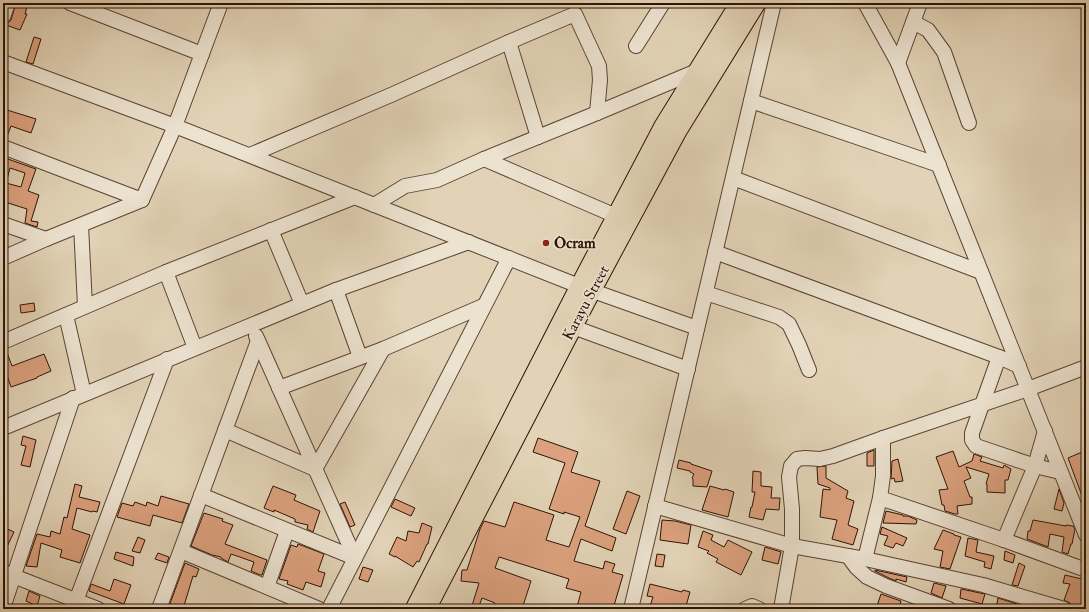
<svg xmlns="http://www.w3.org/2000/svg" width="1089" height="612" viewBox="0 0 1089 612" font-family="'IM FELL Double Pica',serif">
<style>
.building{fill:#dca17e;stroke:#2d1306;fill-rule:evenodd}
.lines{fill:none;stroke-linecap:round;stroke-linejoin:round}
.minor-casing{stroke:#5a4332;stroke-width:16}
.major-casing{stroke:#2d1306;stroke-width:19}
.minor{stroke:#ece2d0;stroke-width:14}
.major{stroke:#e2d3b6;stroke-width:17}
.poi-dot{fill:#8f2418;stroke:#ece2d0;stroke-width:1.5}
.labels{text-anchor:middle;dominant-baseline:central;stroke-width:3;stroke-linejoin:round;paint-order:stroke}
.poi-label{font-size:15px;font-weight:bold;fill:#2d1306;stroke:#ece2d0;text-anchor:start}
.street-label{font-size:15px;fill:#2d1306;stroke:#ece2d0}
</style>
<rect width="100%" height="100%" fill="#e2d3b6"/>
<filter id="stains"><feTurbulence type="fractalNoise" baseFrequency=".005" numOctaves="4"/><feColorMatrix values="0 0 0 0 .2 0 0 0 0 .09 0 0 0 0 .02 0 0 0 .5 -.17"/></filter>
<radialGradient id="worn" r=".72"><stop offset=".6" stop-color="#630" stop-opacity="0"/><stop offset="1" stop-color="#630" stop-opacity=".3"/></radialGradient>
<!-- building -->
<g class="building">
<polygon points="16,3 28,3 25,14 27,14 20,30 6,25 11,20"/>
<polygon points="34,37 41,39 33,64 26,62"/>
<polygon points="7,110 36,119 31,133 11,126 6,139 3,139 3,121"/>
<path d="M5 158 36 169 28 191 39 195 31 221 38 222 37 227 25 223 27 209 5 202 6 198H3V165ZM10 168 25 173 21 187 6 183Z"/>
<polygon points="34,303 35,311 21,313 20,305"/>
<polygon points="3,350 6,350 12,366 44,354 51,371 37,377 37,378 11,387 3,364"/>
<polygon points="23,436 36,440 30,467 21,465 26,446 21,445"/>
<polygon points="538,438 578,452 571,472 600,481 585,526 616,538 612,551 581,539 574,561 603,569 605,561 615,564 612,572 623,575 613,609 585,609 577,607 581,592 566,588 569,579 499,557 495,568 531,581 522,609 493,609 495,603 482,598 478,609 471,609 479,583 461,581 462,570 467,570 480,529 484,521 505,527 514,502 554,515 546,540 569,547 580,517 564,512 564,514 549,509 565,463 533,452"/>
<polygon points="874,450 874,466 867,466 867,453"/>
<polygon points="953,451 959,467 972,461 974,454 982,457 980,461 1003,468 1004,465 1011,469 1008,480 1005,480 1005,493 987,492 987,484 986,484 989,474 966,467 971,478 964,481 970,497 972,497 972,504 957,506 958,514 955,514 945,511 944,505 942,505 939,490 948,489 936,457"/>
<polygon points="1082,452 1086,462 1086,503 1085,504 1068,458"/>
<polygon points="898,459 903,481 895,482 894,478 891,479 892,461"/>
<polygon points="679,460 691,463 691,464 712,471 707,487 693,486 693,479 692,478 694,474 690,472 690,471 677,468"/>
<polygon points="826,466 826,478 848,491 846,498 854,501 848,525 858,529 853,545 832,539 837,520 820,517 823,489 830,490 830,488 818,484 817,467"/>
<polygon points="753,471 761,472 761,486 772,487 771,498 780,498 779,510 766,509 763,520 749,517 751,507 752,507 755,492 752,492"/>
<polygon points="75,484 82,486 79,497 100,502 97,512 93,511 92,512 77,508 72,529 90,535 80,563 60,557 62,550 41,543 37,567 26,566 37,534 50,537 51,531 60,534 64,517 67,518"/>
<polygon points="273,486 296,495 294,500 320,511 313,532 307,529 308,525 295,522 295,519 274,510 274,512 264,508"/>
<polygon points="710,486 724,490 725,489 734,492 728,517 702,510"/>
<polygon points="1059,489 1064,503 1062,511 1054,509"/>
<polygon points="627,491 640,496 626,534 613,529"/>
<polygon points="161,496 189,504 182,523 153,515 150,526 117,517 122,503 133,506 135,502 146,506 147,502 158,506"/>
<polygon points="395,499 415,508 411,516 391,507"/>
<polygon points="345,502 355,525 350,527 340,504"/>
<polygon points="886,511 903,515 903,516 908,516 917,520 916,524 883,523"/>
<polygon points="204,513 223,519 222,521 233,525 225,544 267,560 262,575 260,575 251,571 254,562 231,554 228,562 221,558 221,557 212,555 191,546"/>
<polygon points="662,520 675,521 691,525 688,544 660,540"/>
<polygon points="1033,520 1066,526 1066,525 1073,526 1075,529 1072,544 1071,544 1068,554 1062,552 1064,537 1050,534 1048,547 1027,539 1028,531 1030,531"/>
<polygon points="422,523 432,527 428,544 427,544 419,562 417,561 413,567 395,556 395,557 389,554 397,537 406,541 408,531 419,533"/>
<polygon points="3,527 14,532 3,555"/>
<polygon points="882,527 907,538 903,546 896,543 893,548 884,545 888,536 880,534"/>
<polygon points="943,530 954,534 954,535 961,537 950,569 940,567 943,551 934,549"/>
<polygon points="703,531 713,535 711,540 724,547 728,540 752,552 741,575 716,562 718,559 707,553 709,551 698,547"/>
<polygon points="138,537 145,540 140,553 132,551"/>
<polygon points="968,538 978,540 976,552 994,556 991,569 984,567 985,562 965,556"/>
<polygon points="298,544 324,554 318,571 325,573 321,587 306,582 303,590 287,584 288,581 279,579 291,545 297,547"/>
<polygon points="765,547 781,552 778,564 762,560"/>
<polygon points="1005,551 1015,555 1013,563 1004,560"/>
<polygon points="116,552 134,557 133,566 114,559"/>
<polygon points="158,553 169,557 167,563 155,559"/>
<polygon points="657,554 665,555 663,567 655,566"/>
<polygon points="185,563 199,569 196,577 193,576 183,609 168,609"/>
<polygon points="1019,563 1025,566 1018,586 1012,585"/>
<polygon points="363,567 373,570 368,582 359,579"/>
<polygon points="875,570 907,577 906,582 896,579 896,581 889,578 875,571"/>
<polygon points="1065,575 1086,580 1086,608 1071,605 1070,603 1064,600 1070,584 1063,583"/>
<polygon points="114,579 131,585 124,604 89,591 91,584 110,591"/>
<polygon points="934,583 946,586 942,598 931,593"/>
<polygon points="650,584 682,592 683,590 690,592 686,606 683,606 683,609 649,609 653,597 647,596"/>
<polygon points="961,589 985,594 982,604 960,598"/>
<polygon points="29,591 40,596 37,606 26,601"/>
<polygon points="881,594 901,601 899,609 876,609"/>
<polygon points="998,598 1017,604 1016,609 996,609"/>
</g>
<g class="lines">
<!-- minor casing -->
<g class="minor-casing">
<g id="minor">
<polyline points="70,3 202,54"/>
<polyline points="865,3 898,63 1086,535"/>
<polyline points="3,17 8,3"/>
<polyline points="913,22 928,30 944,52 969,123"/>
<polyline points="509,42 538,137"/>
<polyline points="636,46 663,3"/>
<polyline points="3,62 175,126 579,286 697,328"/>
<polyline points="898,63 920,3"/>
<polyline points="751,101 939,165"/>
<polyline points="3,147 142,200"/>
<polyline points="250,155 391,95 509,42 575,14 599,66 600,80 597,113"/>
<polyline points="484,159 616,216"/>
<polyline points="733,178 981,272"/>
<polyline points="374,205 405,186 437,180 484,159 597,113 697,71"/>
<polyline points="3,224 46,239"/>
<polyline points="81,225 85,306"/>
<polyline points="271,230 302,304"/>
<polyline points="715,252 999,357 1019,366"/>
<polyline points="3,258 46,239 142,200 175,126 221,3"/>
<polyline points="166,272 195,348"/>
<polyline points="336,290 360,357"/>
<polyline points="706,293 779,317 789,324 799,345 809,370"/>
<polyline points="66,315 84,394"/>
<polyline points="573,327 688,369"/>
<polyline points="256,336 355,558"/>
<polyline points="3,342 166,272 355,197"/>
<polyline points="999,357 972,433 972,440 976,446 1035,466 1060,472"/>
<polyline points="279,388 383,349 483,306"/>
<polyline points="3,428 336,290 469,242"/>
<polyline points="225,430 315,469 383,349"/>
<polyline points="201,495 355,558"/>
<polyline points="880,498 1004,540 1086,570"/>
<polyline points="655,506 792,546 865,559 983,585 1064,609"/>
<polyline points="1004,540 1035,466 1045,431"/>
<polyline points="181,551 319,609"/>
<polyline points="848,556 856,567 867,577 886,586 949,609"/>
<polyline points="865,559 880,498 883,476 883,438"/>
<polyline points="3,572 98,609"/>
<polyline points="267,587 287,531"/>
<polyline points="3,608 73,398"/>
<polyline points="73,609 167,359"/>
<polyline points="159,609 258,341"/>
<polyline points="329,609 509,258"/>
<polyline points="631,609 774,3"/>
<polyline points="745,609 752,606 759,609"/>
<polyline points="781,609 792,546 792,509 789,477 791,466 797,459 805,458 820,459 833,456 883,438 1028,389 1086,367"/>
</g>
</g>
<!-- major casing -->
<g class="major-casing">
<g id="major">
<polyline points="414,609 579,286 663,126 739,3"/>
<polyline points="427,609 592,291 678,131 757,3"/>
</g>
</g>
<!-- minor -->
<use href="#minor" class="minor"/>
<!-- major -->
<use href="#major" class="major"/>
</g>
<!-- markers -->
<circle class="poi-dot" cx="546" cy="243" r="4"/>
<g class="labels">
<!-- poi labels -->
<g class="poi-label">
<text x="554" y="243">Ocram</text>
</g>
<!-- street labels -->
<g class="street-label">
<text transform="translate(586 303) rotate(-62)">Karayu Street</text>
</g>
</g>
<!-- margin -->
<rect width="1089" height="612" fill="none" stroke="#e2d3b6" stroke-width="16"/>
<rect x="4" y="4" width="1081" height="604" fill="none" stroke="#2d1306" stroke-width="2"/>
<rect x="8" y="8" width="1073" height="596" fill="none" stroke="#2d1306"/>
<rect width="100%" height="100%" filter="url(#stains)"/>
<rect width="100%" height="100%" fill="url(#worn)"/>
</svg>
